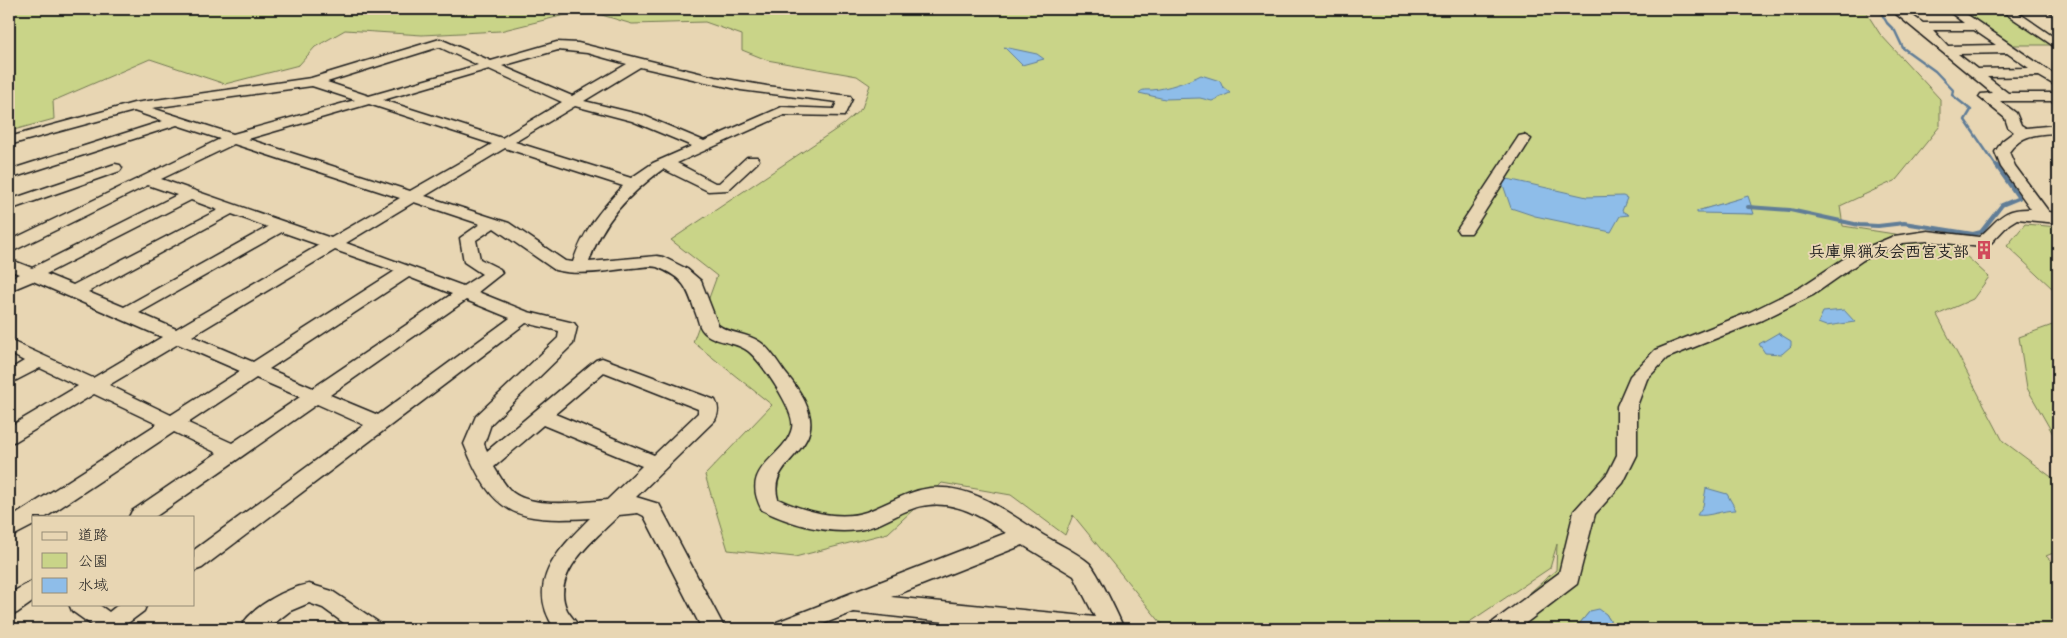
<svg xmlns="http://www.w3.org/2000/svg" width="2067" height="638" viewBox="0 0 2067 638" font-family="'Playpen Sans','Klee One',sans-serif">
<style>
.green{fill:#c9d488;stroke:#727852;fill-rule:evenodd}
.water{fill:#8ebde9;stroke:#607d97}
.lines{fill:none;stroke-linecap:round;stroke-linejoin:round}
.stream-far1{stroke:#607d97;stroke-width:2.5}
.stream{stroke:#607d97;stroke-width:4}
.minor-casing{stroke:#1c1c1c;stroke-width:3}
.minor{fill:#e8d6b3;fill-rule:evenodd}
.labels{text-anchor:middle;dominant-baseline:central;stroke-width:4;stroke-linejoin:round;paint-order:stroke}
.poi-label{font-size:16px;font-weight:bold;fill:#1c1c1c;stroke:#e8d6b3;text-anchor:end}
</style>
<rect width="100%" height="100%" fill="#e8d6b3"/>
<filter id="ink" filterUnits="userSpaceOnUse"><feTurbulence type="fractalNoise" baseFrequency=".02" numOctaves="2"/><feDisplacementMap in="SourceGraphic" scale="10" xChannelSelector="R" yChannelSelector="G"/><feConvolveMatrix kernelMatrix="1 2 1 2 8 2 1 2 1" color-interpolation-filters="sRGB"/></filter>
<g filter="url(#ink)">
<!-- green -->
<g class="green">
<path d="M9 9H1864L1880 34 1940 99V126L1896 180 1840 206 1843 226 1952 243 1989 277 1973 299 1937 315 2003 441 2058 482V551L2046 556 2058 567V629H1615L1606 614 1590 611 1575 629H1488L1556 570 1557 544 1550 568 1459 629H1166L1073 515 1065 535 1011 495 942 483 888 533 795 557 728 550 705 475 772 405 693 342 717 276 671 240 844 124 862 108 870 85 857 76 767 60 742 50V35L705 22 632 24 585 10 500 31 422 35 345 30 315 47 299 65 225 84 150 59 53 101 54 119 10 131ZM1748 197 1753 214 1697 211Z"/>
<polygon points="2009,13 2055,45 2009,45 1962,14"/>
<polygon points="2025,224 2058,227 2058,309 2053,289 2007,246"/>
<polygon points="2058,323 2058,438 2053,434 2027,388 2019,337"/>
</g>
<!-- water -->
<g class="water">
<polygon points="1004,47 1037,54 1044,59 1022,65"/>
<path d="M1201 75 1220 81 1222 86 1230 93 1212 101 1200 98 1165 99 1139 93C1142 89 1146 90 1152 90 1165 89 1190 81 1201 75Z"/>
<polygon points="1503,178 1587,197 1623,196 1627,198 1622,211 1629,215 1620,216 1611,232 1535,216 1511,208 1501,179"/>
<polygon points="1748,196 1754,214 1697,213 1697,211"/>
<polygon points="1844,310 1855,322 1826,326 1818,323 1823,312"/>
<polygon points="1778,333 1791,341 1791,346 1782,354 1765,353 1759,344"/>
<path d="M1706 488 1727 494 1736 510C1722 510 1709 517 1697 515L1703 506Z"/>
<polygon points="1599,609 1606,614 1615,629 1575,629 1590,611"/>
</g>
<g class="lines">
<!-- stream-far1 -->
<polyline class="stream-far1" points="1879,9 1887,23 1895,31 1903,48 1935,71 1953,90 1952,95 1971,110 1965,120 1997,167"/>
<!-- stream -->
<polyline class="stream" points="1748,207 1790,210 1859,225 1878,226 1904,223 1973,234 1981,232 2002,205 2019,198 1996,165"/>
<!-- minor casing -->
<g class="minor-casing">
<g id="minor">
<path d="M1890 9H1903L1923 23H1964L1946 9H1959L2058 77V87L2039 76 1987 77 2008 93H2058V101H2000L2016 113 2021 125 2026 128 2058 125V133C2038 134 2022 134 2009 152L2015 166 2049 212 2058 213V223L2017 219 2009 224 1991 243 1981 247 1928 241 1903 243 1863 260 1813 295 1762 320 1667 358 1647 379 1637 406V455L1623 483 1595 514 1577 584 1518 629H1490L1493 622 1559 573 1574 511 1608 473 1617 455V406L1630 376 1655 350 1750 312 1801 287 1851 254 1894 236 1928 231 1979 237C1999 221 2000 208 2031 209L2001 167 1995 152 2002 141 2014 132 2008 127 2005 118 1979 97 1981 94 1992 93ZM1933 30H1974L1996 45 1948 46ZM2007 53 2029 68 1977 69 1958 54Z"/>
<polygon points="1999,9 2013,9 2058,40 2058,49"/>
<polygon points="2045,9 2058,9 2058,17"/>
<path d="M440 39 491 61 557 42 578 43 715 77 767 86 850 96 852 99 844 116 784 115 677 163 715 183H719L747 157H757L759 160 757 163 728 190 708 191 663 169C628 195 603 220 589 262L657 256 663 257 687 269 701 281 718 325C730 334 747 333 760 342 771 349 779 365 787 375 850 451 764 452 778 499 803 511 839 521 866 512 888 504 907 491 930 488 974 484 1009 514 1043 535 1058 544 1076 552 1089 563 1097 570 1119 617 1124 629H1019L967 624 965 629H943L944 622 854 612 810 629H774L777 622 1006 533C974 511 943 494 904 512 889 519 874 528 858 530 826 534 790 524 762 510 738 465 785 459 792 428 796 411 761 361 748 351 735 341 713 343 703 331 699 327 698 319 696 314 687 287 684 278 657 267 650 265 638 268 631 268 606 271 580 276 555 270L494 228 476 240 480 259 500 269 502 273 478 292 528 312 574 323 577 327 573 344 491 424 484 444 487 451 596 360 602 358 715 400C719 407 719 413 715 420L636 497 659 504 725 629H702L644 516 638 513 619 515C597 538 549 573 567 610 571 617 577 622 580 629H555C524 583 558 550 590 518 515 522 493 516 464 444L476 416 558 338 559 331 526 323 202 568 194 571V550L364 425 317 404 155 517H129L132 511 217 453 174 432 46 517H34V525L9 538V519L157 424 94 394 16 441 9 443V427L78 386 40 368 9 384V370L24 361 9 353V340L93 378 162 337 33 281 9 291V279L19 274 9 270V259L32 268 177 195 148 185 15 250 9 252V241L220 139 177 125 9 179V170L163 121 134 111 9 145V137L134 103 311 78ZM439 47 478 65 369 96 327 82ZM558 50 587 53 627 64 572 96 502 66ZM640 67 741 90 837 102 834 109 782 107 704 141 642 115 584 101ZM489 69 562 102 502 138 383 100ZM312 86 355 100 233 134 152 108ZM369 104 492 144 410 191 248 139ZM575 106 632 121 692 146 653 163 631 178 515 142ZM234 144 400 198 331 238 161 179ZM505 148 623 186C600 211 584 229 573 262L565 261 509 223 425 196ZM191 200 218 210 73 285 46 274ZM414 202 480 224 460 238 464 262 482 274 463 286 346 243ZM232 214 268 227 124 307 88 292ZM282 232 319 245 176 329 139 313ZM335 250 395 271 253 362 192 336ZM409 277 452 294 313 388 269 369ZM466 300 510 318 378 415 330 395ZM178 344 240 371 171 415 109 385ZM604 372 698 409V413L654 455 555 414ZM256 378 300 397 232 443 188 423ZM543 425 642 466 607 500C581 502 534 509 512 492 505 486 499 475 494 467ZM1023 545 1074 576 1095 617 891 597Z"/>
<polygon points="1524,135 1531,139 1473,230 1471,233 1459,233 1457,230 1519,136"/>
<polygon points="115,164 120,165 122,168 120,171 9,210 9,200"/>
<polygon points="34,580 34,601 17,613 9,615 9,594"/>
<path d="M309 584 332 591 378 622 381 629H352L323 608 309 603 290 611 267 629H240C249 608 287 588 309 584Z"/>
<polygon points="69,604 98,604 109,612 119,604 147,604 144,611 120,629 92,629 93,626 72,611"/>
</g>
</g>
<!-- minor -->
<use href="#minor" class="minor"/>
</g>
</g>
<!-- icons -->
<defs>
<g id="building-bare" transform="scale(1.5)"><path d="M-4-6H4V6H1V3H-1V6H-4ZM-2.5-4.3h1.7v1.8h-1.7ZM.8-4.3h1.7v1.8H.8ZM-2.5-1h1.7V.8h-1.7ZM.8-1h1.7V.8H.8Z" fill="#d1495b" stroke="#e8d6b3" stroke-width="2.5" paint-order="stroke"/></g>
</defs>
<g fill-rule="evenodd">
<use href="#building-bare" x="1984" y="250"/>
</g>
<g class="labels">
<!-- poi labels -->
<g class="poi-label">
<text x="1969" y="250">兵庫県猟友会西宮支部</text>
</g>
</g>
<!-- margin -->
<rect width="2067" height="638" fill="none" stroke="#e8d6b3" stroke-width="30"/>
<rect x="15" y="15" width="2037" height="608" fill="none" stroke="#1c1c1c" stroke-width="2" filter="url(#ink)"/>
<!-- legend -->
<rect x="32" y="516" width="162" height="90" fill="#e8d6b3" stroke="#968c77"/>
<rect x="42" y="532" width="25" height="8" fill="#e8d6b3" stroke="#968c77"/>
<text x="78" y="540" font-size="15" fill="#1c1c1c">道路</text>
<rect x="42" y="553" width="25" height="15" fill="#c9d488" stroke="#968c77"/>
<text x="78" y="566" font-size="15" fill="#1c1c1c">公園</text>
<rect x="42" y="578" width="25" height="15" fill="#8ebde9" stroke="#968c77"/>
<text x="78" y="590" font-size="15" fill="#1c1c1c">水域</text>
</svg>
